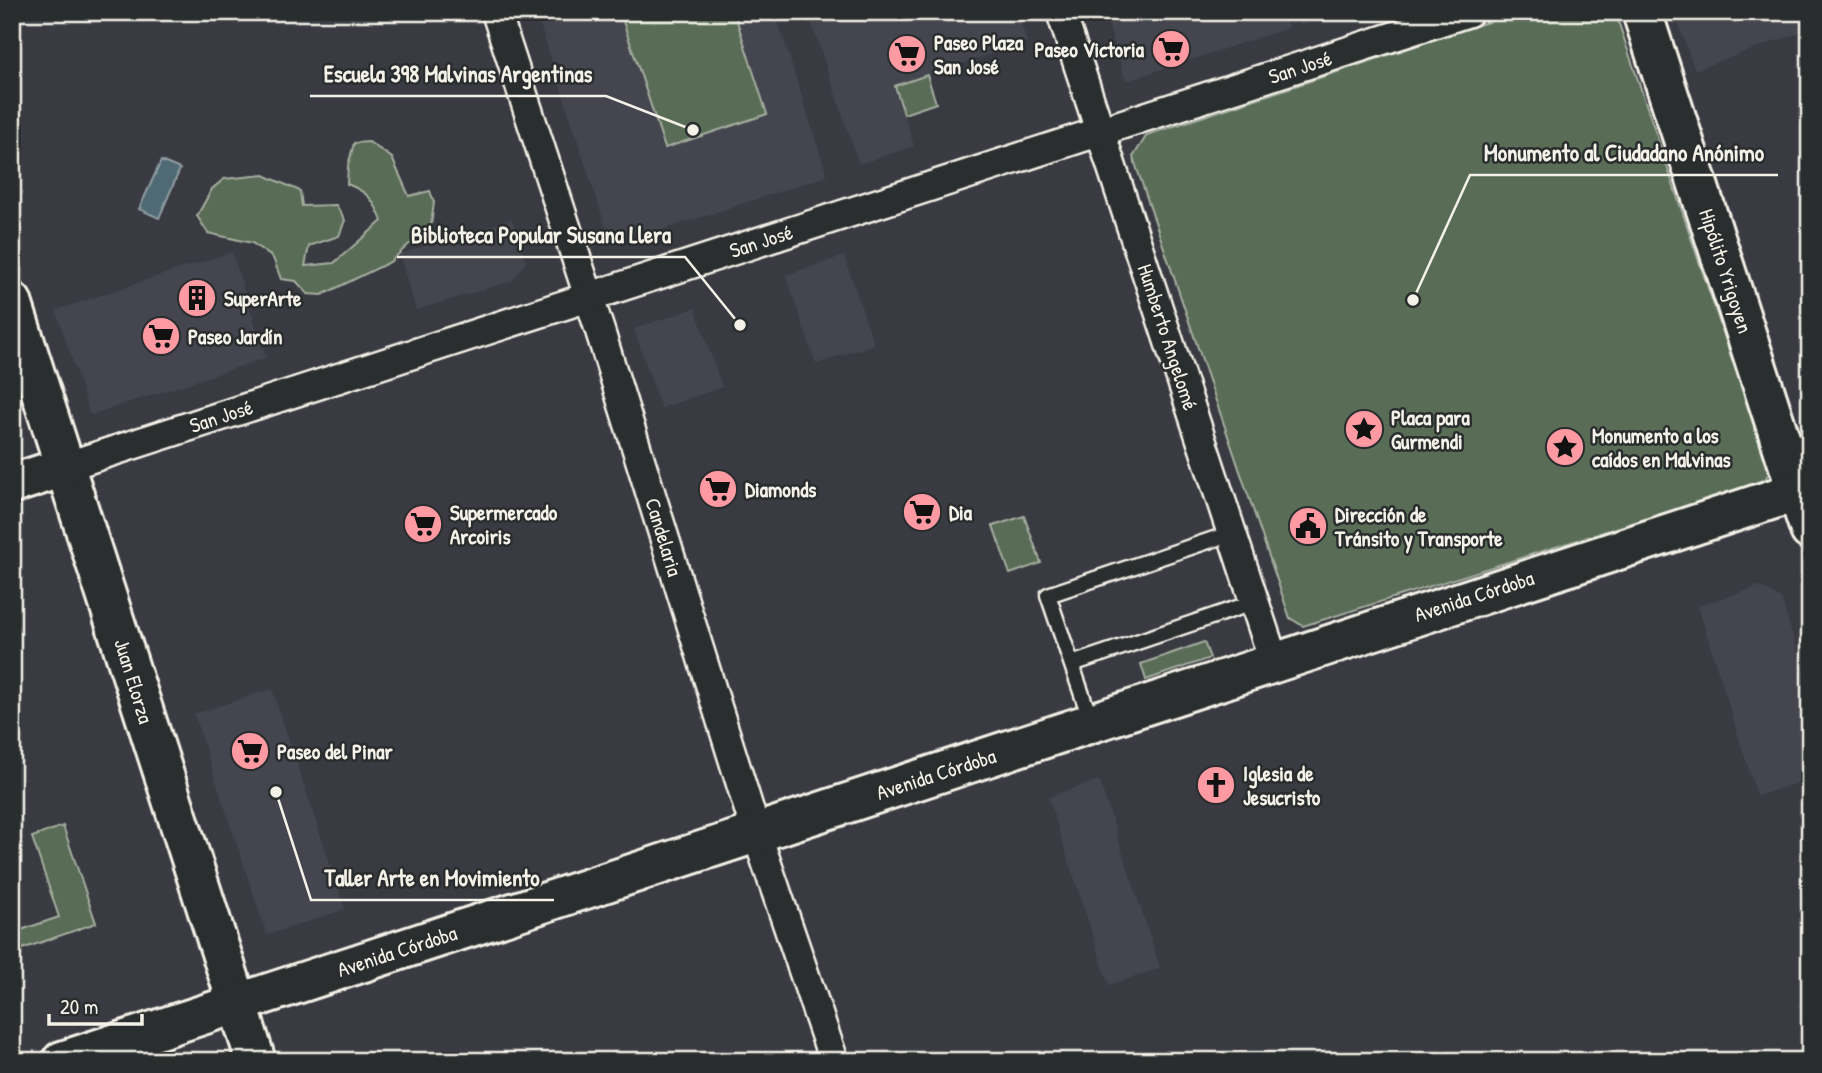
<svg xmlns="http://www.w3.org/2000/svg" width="1822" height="1073" viewBox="0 0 1822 1073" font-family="'Patrick Hand',sans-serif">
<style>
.built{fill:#454550}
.green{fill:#586c57;stroke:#a6aea0;stroke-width:2}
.water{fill:#4f6974;stroke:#919fa2;stroke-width:2}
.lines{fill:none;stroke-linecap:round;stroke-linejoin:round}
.lane-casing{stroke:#f4f1e8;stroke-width:19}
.street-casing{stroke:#f4f1e8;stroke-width:33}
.secondary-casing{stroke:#f4f1e8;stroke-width:44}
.primary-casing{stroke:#f4f1e8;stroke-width:44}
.lane{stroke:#2a2d2e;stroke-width:14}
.street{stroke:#2a2d2e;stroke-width:28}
.secondary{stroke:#2a2d2e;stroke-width:38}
.primary{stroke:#2a2d2e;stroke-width:38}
.labels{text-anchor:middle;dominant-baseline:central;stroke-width:5;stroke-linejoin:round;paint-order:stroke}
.poi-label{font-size:21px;font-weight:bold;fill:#f4f1e8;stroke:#2a2d2e;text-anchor:start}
.street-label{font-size:21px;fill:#f4f1e8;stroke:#2a2d2e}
.leader{fill:none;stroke:#f4f1e8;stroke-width:2.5}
.callout-dot{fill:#f4f1e8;stroke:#2a2d2e;stroke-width:2.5}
.callout-label{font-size:23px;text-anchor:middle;font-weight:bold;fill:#f4f1e8;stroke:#2a2d2e;stroke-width:5;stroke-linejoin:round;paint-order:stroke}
</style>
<rect width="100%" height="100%" fill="#3a3b42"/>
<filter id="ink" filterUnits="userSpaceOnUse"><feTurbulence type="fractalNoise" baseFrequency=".0143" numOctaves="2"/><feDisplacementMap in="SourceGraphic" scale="14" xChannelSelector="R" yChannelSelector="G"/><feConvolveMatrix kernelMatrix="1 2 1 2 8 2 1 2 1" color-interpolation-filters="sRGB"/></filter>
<g filter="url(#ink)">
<!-- built -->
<g class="built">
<polygon points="536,12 775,12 827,176 612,246"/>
<polygon points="827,12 1017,12 1027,42 895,86 914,146 859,164 810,18"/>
<polygon points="1104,12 1283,12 1288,28 1126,81"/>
<polygon points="1674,12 1797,12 1804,31 1695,70"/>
<polygon points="512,219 526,262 512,281 416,310 399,254"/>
<polygon points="232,252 266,358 90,415 56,310"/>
<polygon points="844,256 874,344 816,364 786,275"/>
<polygon points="695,308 722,387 661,408 634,329"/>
<polygon points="1760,586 1781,599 1810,691 1810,779 1757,796 1698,606"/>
<polygon points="272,689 345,909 267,935 194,714"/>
<polygon points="1099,780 1160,968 1109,985 1048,797"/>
</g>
<!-- green -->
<g class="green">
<polygon points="620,12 734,12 767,114 665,148"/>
<polygon points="1518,12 1615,12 1770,472 1763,482 1303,626 1290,618 1133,157 1147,135"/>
<polygon points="927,75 936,103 904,114 895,86"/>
<path d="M369 142 392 158 409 196 430 191 434 202 431 226 424 236 408 245 390 262 322 295 308 294 296 281 281 279 273 258 252 243 208 233 197 216 212 189 224 179 264 175 300 191 302 206 336 205 345 220 339 236 309 246 305 266 334 263 382 221C374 200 368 192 347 184L348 166 354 143Z"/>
<polygon points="1024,516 1041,563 1010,574 993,526"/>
<polygon points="1204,642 1210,658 1146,680 1141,664"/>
<polygon points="63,826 96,923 14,952 12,933 59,917 32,837"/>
</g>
<!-- water -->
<polygon class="water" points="161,161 180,169 159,218 139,209"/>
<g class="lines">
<!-- lane casing -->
<g class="lane-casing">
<g id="lane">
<polyline points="1072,664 1255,602"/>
<polyline points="1091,721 1048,595 1232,533"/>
</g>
</g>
<!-- street casing -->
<g class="street-casing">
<g id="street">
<polyline points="496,12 600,331 756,832 834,1061"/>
<polyline points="1061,12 1274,662"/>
<polyline points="67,466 1469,12"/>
</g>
</g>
<!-- secondary casing -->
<g class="secondary-casing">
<g id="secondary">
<polyline points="1642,12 1797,491"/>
<polyline points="12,302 256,1061"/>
<polyline points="12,484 67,466"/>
</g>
</g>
<!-- primary casing -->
<g class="primary-casing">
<g id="primary">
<polyline points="1797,491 1810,530"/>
<polyline points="62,1061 1810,487"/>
</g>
</g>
<!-- lane -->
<use href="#lane" class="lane"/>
<!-- street -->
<use href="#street" class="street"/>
<!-- secondary -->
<use href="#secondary" class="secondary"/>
<!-- primary -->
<use href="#primary" class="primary"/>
</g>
</g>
<!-- icons -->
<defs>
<g id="supermarket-disc" transform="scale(2.0125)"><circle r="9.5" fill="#ff9aa2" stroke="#2a2d2e"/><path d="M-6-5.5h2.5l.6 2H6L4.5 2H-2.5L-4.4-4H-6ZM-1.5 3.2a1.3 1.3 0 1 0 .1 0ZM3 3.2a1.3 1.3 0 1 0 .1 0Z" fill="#111"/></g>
<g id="building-disc" transform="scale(2.0125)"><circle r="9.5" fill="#ff9aa2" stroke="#2a2d2e"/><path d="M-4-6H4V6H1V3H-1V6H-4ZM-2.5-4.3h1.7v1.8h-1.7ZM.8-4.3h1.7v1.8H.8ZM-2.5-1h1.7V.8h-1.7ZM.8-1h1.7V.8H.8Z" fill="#111"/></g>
<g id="sight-disc" transform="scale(2.0125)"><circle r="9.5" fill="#ff9aa2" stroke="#2a2d2e"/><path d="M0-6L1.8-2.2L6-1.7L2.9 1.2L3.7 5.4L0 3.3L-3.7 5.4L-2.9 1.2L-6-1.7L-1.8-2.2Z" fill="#111"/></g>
<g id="civic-disc" transform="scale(2.0125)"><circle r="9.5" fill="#ff9aa2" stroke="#2a2d2e"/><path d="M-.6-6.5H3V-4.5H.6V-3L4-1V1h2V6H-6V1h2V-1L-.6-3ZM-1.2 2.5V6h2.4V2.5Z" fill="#111"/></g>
<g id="church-disc" transform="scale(2.0125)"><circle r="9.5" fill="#ff9aa2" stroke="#2a2d2e"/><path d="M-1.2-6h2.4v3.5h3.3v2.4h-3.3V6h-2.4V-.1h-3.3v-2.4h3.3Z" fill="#111"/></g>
</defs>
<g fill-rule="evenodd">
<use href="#supermarket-disc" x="1171" y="49"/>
<use href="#supermarket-disc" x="907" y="54"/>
<use href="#building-disc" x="197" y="298"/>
<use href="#supermarket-disc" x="161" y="336"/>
<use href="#sight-disc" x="1364" y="429"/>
<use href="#sight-disc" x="1565" y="447"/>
<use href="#supermarket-disc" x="718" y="489"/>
<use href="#supermarket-disc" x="922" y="512"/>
<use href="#supermarket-disc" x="423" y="524"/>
<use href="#civic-disc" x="1308" y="526"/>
<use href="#supermarket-disc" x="250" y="751"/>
<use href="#church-disc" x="1216" y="785"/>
</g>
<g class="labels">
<!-- poi labels -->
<g class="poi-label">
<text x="934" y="42">Paseo Plaza<tspan x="934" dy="24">San José</tspan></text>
<text x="1144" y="49" text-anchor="end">Paseo Victoria</text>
<text x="224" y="298">SuperArte</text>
<text x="188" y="336">Paseo Jardín</text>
<text x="1391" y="417">Placa para<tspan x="1391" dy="24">Gurmendi</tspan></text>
<text x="1592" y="435">Monumento a los<tspan x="1592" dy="24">caídos en Malvinas</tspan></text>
<text x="745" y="489">Diamonds</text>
<text x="450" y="512">Supermercado<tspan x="450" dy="24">Arcoiris</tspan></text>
<text x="949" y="512">Dia</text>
<text x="1335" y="514">Dirección de<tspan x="1335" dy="24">Tránsito y Transporte</tspan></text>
<text x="277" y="751">Paseo del Pinar</text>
<text x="1243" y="773">Iglesia de<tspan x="1243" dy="24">Jesucristo</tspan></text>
</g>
<!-- street labels -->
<g class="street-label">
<text transform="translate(1300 67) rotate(-18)">San José</text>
<text transform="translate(761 241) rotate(-18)">San José</text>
<text transform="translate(1726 271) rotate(72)">Hipólito Yrigoyen</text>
<text transform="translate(1168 337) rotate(72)">Humberto Angelomé</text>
<text transform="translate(221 416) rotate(-18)">San José</text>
<text transform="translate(664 537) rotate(73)">Candelaria</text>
<text transform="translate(1474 596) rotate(-18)">Avenida Córdoba</text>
<text transform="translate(134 681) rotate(73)">Juan Elorza</text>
<text transform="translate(936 774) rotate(-18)">Avenida Córdoba</text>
<text transform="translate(397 951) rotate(-18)">Avenida Córdoba</text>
</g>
</g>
<!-- callouts -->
<path class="leader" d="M693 130L606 96H310M1413 300L1470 175H1778M740 325L685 257H397M276 792L311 900H554"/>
<g class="callout-dot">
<circle cx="693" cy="130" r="7"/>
<circle cx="1413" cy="300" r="7"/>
<circle cx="740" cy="325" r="7"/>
<circle cx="276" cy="792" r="7"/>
</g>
<g class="callout-label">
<text x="458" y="82">Escuela 398 Malvinas Argentinas</text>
<text x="1624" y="161">Monumento al Ciudadano Anónimo</text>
<text x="541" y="243">Biblioteca Popular Susana Llera</text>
<text x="432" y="886">Taller Arte en Movimiento</text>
</g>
<!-- margin -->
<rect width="1822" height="1073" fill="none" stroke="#2a2d2e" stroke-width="42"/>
<rect x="21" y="21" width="1780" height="1031" fill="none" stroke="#f4f1e8" stroke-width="2.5" filter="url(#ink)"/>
<!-- scale -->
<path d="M49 1014v10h93v-10" fill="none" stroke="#f4f1e8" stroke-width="3.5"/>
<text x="60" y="1014" font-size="21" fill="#f4f1e8" stroke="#2a2d2e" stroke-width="5" paint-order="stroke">20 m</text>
</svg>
